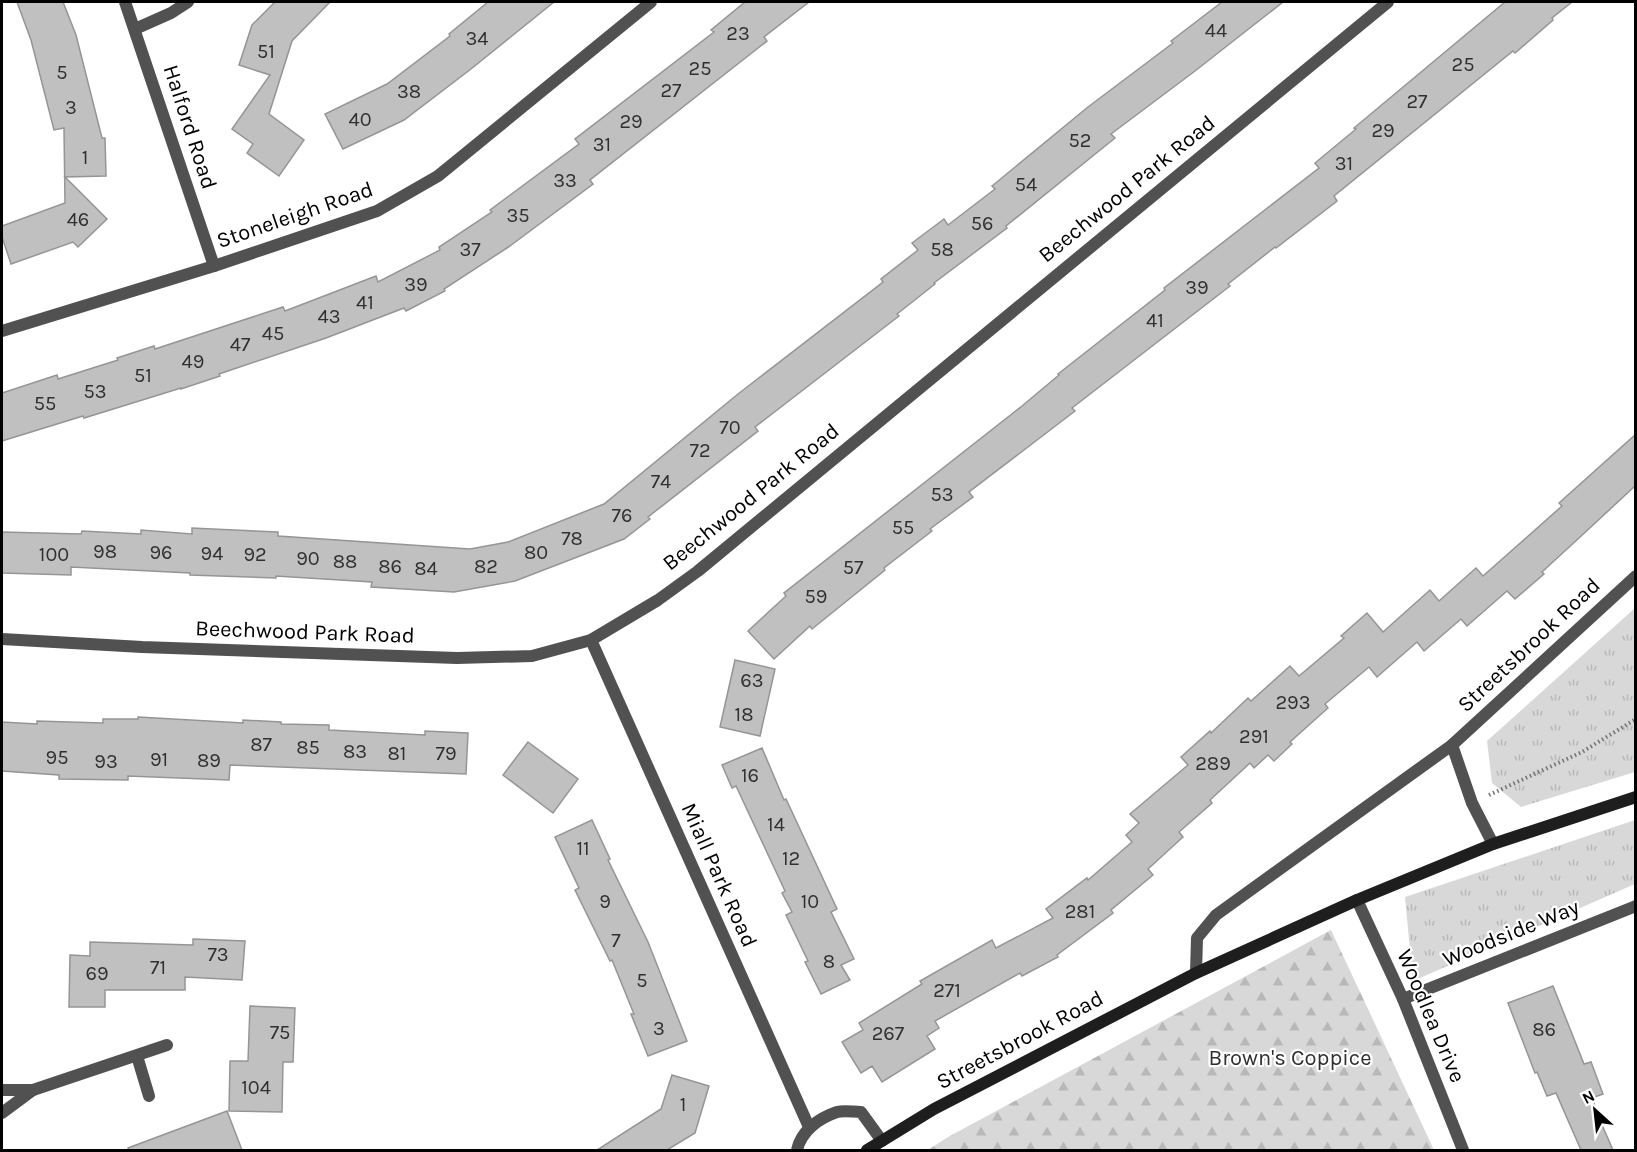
<svg xmlns="http://www.w3.org/2000/svg" width="1637" height="1152" viewBox="0 0 1637 1152" font-family="Karla,sans-serif">
<style>
.grass{fill:url(#grass-tufts)}
.forest{fill:url(#forest-firs)}
.building{fill:#c0c0c0;stroke:#959595;stroke-width:1.5}
.lines{fill:none;stroke-linecap:round;stroke-linejoin:round}
.path{stroke:#737373;stroke-width:4;stroke-dasharray:1.5 3;stroke-linecap:butt}
.street{stroke:#515151;stroke-width:12}
.secondary{stroke:#1e1e1e;stroke-width:12}
.labels{text-anchor:middle;dominant-baseline:central;stroke-width:4.5;stroke-linejoin:round;paint-order:stroke}
.number-label{font-size:20px;fill:#303030}
.street-label{font-size:22px;fill:#000;stroke:#fff}
.park-label{font-size:22px;fill:#2f2f2f;stroke:#fff}
</style>
<defs>
<pattern id="grass-tufts" width="24" height="20" patternUnits="userSpaceOnUse" patternTransform="scale(1.5)"><rect width="24" height="20" fill="#d8d8d8"/><path d="M3 7l-1-3M5 7V3M7 7l1-3M15 17l-1-3M17 17v-4M19 17l1-3" fill="none" stroke="#b8b8b8"/></pattern>
<pattern id="forest-firs" width="22" height="20" patternUnits="userSpaceOnUse" patternTransform="scale(1.5)"><rect width="22" height="20" fill="#d8d8d8"/><path d="M5 1l3.5 6h-7zM16 11l3.5 6h-7z" fill="#b8b8b8"/></pattern>
</defs>
<rect width="100%" height="100%" fill="#fff"/>
<!-- grass -->
<g class="grass">
<polygon points="1635,608 1635,772 1521,807 1492,783 1487,741"/>
<polygon points="1635,820 1635,884 1413,981 1405,897"/>
</g>
<!-- forest -->
<polygon class="forest" points="1331,930 1434,1150 928,1150 948,1137"/>
<!-- building -->
<g class="building">
<polygon points="17,2 63,2 76,35 102,138 105,138 106,176 65,177 107,219 78,247 73,242 11,264 2,237 2,226 65,203 64,128 54,130 31,40"/>
<polygon points="275,2 330,2 292,41 269,114 304,140 279,176 247,153 253,144 232,129 270,75 239,65 252,25"/>
<polygon points="488,2 554,2 471,69 404,120 343,149 325,114 387,84 450,36 449,34"/>
<polygon points="745,2 809,2 764,37 767,41 590,180 593,184 510,246 444,289 445,291 406,311 404,308 326,338 219,374 220,376 181,389 181,388 84,418 83,416 2,441 2,393 57,375 58,379 118,360 117,358 154,346 155,349 283,307 285,311 376,276 378,282 440,250 439,247 492,212 490,210 579,144 575,139 714,32 711,30"/>
<polygon points="1222,2 1283,2 1195,71 1111,134 1115,138 1006,226 1007,228 934,283 935,284 897,314 899,316 755,427 758,431 648,517 650,519 624,539 515,581 454,592 371,587 372,582 276,576 276,578 190,575 190,573 71,567 71,575 2,573 2,532 81,534 82,531 141,534 141,530 192,534 192,528 278,532 278,536 470,549 508,542 604,504 738,394 883,282 881,279 918,250 912,243 944,219 948,225 995,189 992,186 1088,107 1173,43 1171,41"/>
<polygon points="1505,2 1572,2 1552,18 1553,20 1515,53 1513,51 1334,196 1337,201 1276,248 1275,247 1228,284 1230,286 1072,408 1075,411 969,492 973,497 930,529 932,531 884,568 885,570 812,629 810,626 774,659 748,631 786,596 784,593 1022,406 1059,375 1058,374 1165,290 1164,288 1319,168 1315,163 1356,129 1354,128"/>
<polygon points="1635,435 1635,486 1579,538 1542,572 1544,574 1515,599 1507,591 1467,626 1461,619 1424,651 1417,642 1377,677 1369,667 1325,704 1328,708 1290,742 1292,744 1274,761 1268,755 1254,768 1250,763 1210,800 1212,803 1179,832 1183,837 1148,869 1153,875 1111,910 1113,913 1057,955 1058,957 1022,976 1020,973 935,1021 939,1028 927,1036 935,1049 882,1082 872,1066 861,1073 842,1042 863,1030 859,1023 922,984 920,981 992,940 996,948 1053,918 1046,909 1087,878 1088,880 1132,842 1126,835 1139,823 1130,814 1188,765 1181,757 1210,731 1211,733 1248,698 1251,701 1290,666 1299,676 1344,638 1341,636 1367,613 1383,632 1430,590 1439,601 1476,568 1483,576 1562,506 1559,503"/>
<polygon points="735,660 775,669 760,736 720,727"/>
<polygon points="138,717 243,723 243,720 281,722 281,724 329,725 329,730 425,735 425,731 468,733 466,774 230,765 229,780 128,776 128,780 59,779 59,775 2,771 2,722 37,724 37,721 103,723 103,719 138,719"/>
<polygon points="528,742 578,779 553,813 503,775"/>
<polygon points="762,748 784,800 786,799 837,909 831,912 854,959 841,965 850,980 821,994 805,962 808,961 786,915 792,912 782,893 785,891 736,786 732,788 722,765"/>
<polygon points="592,820 610,859 608,860 648,942 687,1041 648,1056 631,1014 634,1014 612,960 610,961 575,890 579,888 555,837"/>
<polygon points="193,939 245,941 242,980 185,977 185,990 105,990 105,1007 69,1007 70,955 90,956 90,942 193,945"/>
<polygon points="1553,986 1584,1064 1591,1062 1603,1094 1592,1098 1596,1109 1595,1109 1613,1150 1581,1150 1556,1093 1547,1096 1537,1072 1535,1073 1508,1003"/>
<polygon points="250,1006 295,1008 293,1062 283,1062 282,1112 229,1111 230,1061 248,1061"/>
<polygon points="672,1075 709,1086 695,1133 667,1150 597,1150 661,1109"/>
<polygon points="227,1111 242,1150 129,1150 128,1148"/>
</g>
<g class="lines">
<!-- path -->
<polyline class="path" points="1489,795 1582,752 1636,719"/>
<!-- street -->
<g class="street">
<polyline points="125,2 214,266"/>
<polyline points="135,29 171,13 188,2"/>
<polyline points="2,331 214,266 377,211 438,176 651,2"/>
<polyline points="2,639 142,647 457,658 532,656 591,640 658,600 698,571 1388,2"/>
<polyline points="591,640 809,1127"/>
<polyline points="1452,745 1472,803 1493,844"/>
<polyline points="1357,900 1403,999 1463,1150"/>
<polyline points="1196,973 1197,938 1216,915 1452,745 1636,576"/>
<polyline points="1403,999 1636,906"/>
<polyline points="137,1056 149,1096"/>
<polyline points="2,1090 33,1090 167,1045"/>
<polyline points="2,1113 33,1090"/>
<path d="M797 1150C801 1131 819 1118 837 1112 844 1110 853 1112 861 1112L882 1141"/>
</g>
<!-- secondary -->
<polyline class="secondary" points="867,1150 934,1109 1196,973 1357,900 1493,844 1636,797"/>
</g>
<g class="labels">
<!-- number labels -->
<g class="number-label">
<text x="1216" y="30">44</text>
<text x="738" y="33">23</text>
<text x="477" y="38">34</text>
<text x="266" y="51">51</text>
<text x="1463" y="64">25</text>
<text x="700" y="68">25</text>
<text x="62" y="72">5</text>
<text x="671" y="90">27</text>
<text x="409" y="91">38</text>
<text x="1417" y="101">27</text>
<text x="71" y="107">3</text>
<text x="360" y="119">40</text>
<text x="631" y="121">29</text>
<text x="1383" y="130">29</text>
<text x="1080" y="140">52</text>
<text x="602" y="144">31</text>
<text x="85" y="157">1</text>
<text x="1344" y="163">31</text>
<text x="565" y="180">33</text>
<text x="1026" y="184">54</text>
<text x="518" y="215">35</text>
<text x="78" y="219">46</text>
<text x="982" y="223">56</text>
<text x="470" y="249">37</text>
<text x="942" y="249">58</text>
<text x="416" y="284">39</text>
<text x="1197" y="287">39</text>
<text x="365" y="302">41</text>
<text x="329" y="316">43</text>
<text x="1155" y="320">41</text>
<text x="273" y="333">45</text>
<text x="240" y="344">47</text>
<text x="193" y="361">49</text>
<text x="143" y="375">51</text>
<text x="95" y="391">53</text>
<text x="45" y="403">55</text>
<text x="730" y="427">70</text>
<text x="700" y="450">72</text>
<text x="661" y="481">74</text>
<text x="942" y="494">53</text>
<text x="622" y="515">76</text>
<text x="903" y="527">55</text>
<text x="572" y="538">78</text>
<text x="105" y="551">98</text>
<text x="161" y="552">96</text>
<text x="536" y="552">80</text>
<text x="212" y="553">94</text>
<text x="54" y="554">100</text>
<text x="255" y="554">92</text>
<text x="308" y="558">90</text>
<text x="345" y="561">88</text>
<text x="390" y="566">86</text>
<text x="486" y="566">82</text>
<text x="853" y="567">57</text>
<text x="426" y="568">84</text>
<text x="816" y="596">59</text>
<text x="752" y="680">63</text>
<text x="1293" y="702">293</text>
<text x="744" y="714">18</text>
<text x="1254" y="736">291</text>
<text x="261" y="744">87</text>
<text x="308" y="747">85</text>
<text x="355" y="751">83</text>
<text x="397" y="753">81</text>
<text x="446" y="753">79</text>
<text x="57" y="757">95</text>
<text x="159" y="759">91</text>
<text x="209" y="760">89</text>
<text x="106" y="761">93</text>
<text x="1213" y="763">289</text>
<text x="750" y="775">16</text>
<text x="776" y="824">14</text>
<text x="583" y="848">11</text>
<text x="791" y="858">12</text>
<text x="605" y="901">9</text>
<text x="810" y="901">10</text>
<text x="1080" y="911">281</text>
<text x="616" y="940">7</text>
<text x="218" y="954">73</text>
<text x="829" y="961">8</text>
<text x="158" y="967">71</text>
<text x="97" y="973">69</text>
<text x="642" y="980">5</text>
<text x="947" y="990">271</text>
<text x="659" y="1028">3</text>
<text x="1544" y="1029">86</text>
<text x="280" y="1032">75</text>
<text x="888" y="1033">267</text>
<text x="256" y="1087">104</text>
<text x="683" y="1104">1</text>
</g>
<!-- street labels -->
<g class="street-label">
<text transform="translate(190 127) rotate(72)">Halford Road</text>
<text transform="translate(1127 189) rotate(-39)">Beechwood Park Road</text>
<text transform="translate(295 215) rotate(-19)">Stoneleigh Road</text>
<text transform="translate(751 497) rotate(-39)">Beechwood Park Road</text>
<text transform="translate(305 632) rotate(2)">Beechwood Park Road</text>
<text transform="translate(1529 645) rotate(-43)">Streetsbrook Road</text>
<text transform="translate(719 875) rotate(66)">Miall Park Road</text>
<text transform="translate(1511 933) rotate(-22)">Woodside Way</text>
<text transform="translate(1431 1016) rotate(67)">Woodlea Drive</text>
<text transform="translate(1020 1040) rotate(-28)">Streetsbrook Road</text>
</g>
<!-- park labels -->
<g class="park-label">
<text x="1290" y="1058">Brown's Coppice</text>
</g>
</g>
<!-- border -->
<rect width="1637" height="1152" fill="none" stroke="#000000" stroke-width="6"/>
<!-- north arrow -->
<g transform="translate(1595 1110) rotate(333)" stroke="#ffffff" stroke-width="4.5" paint-order="stroke">
<path d="M0-4.5L10 22L0 15L-10 22Z" fill="#000000"/>
<text y="-9" font-size="16" font-weight="bold" text-anchor="middle" fill="#000000">N</text>
</g>
</svg>
